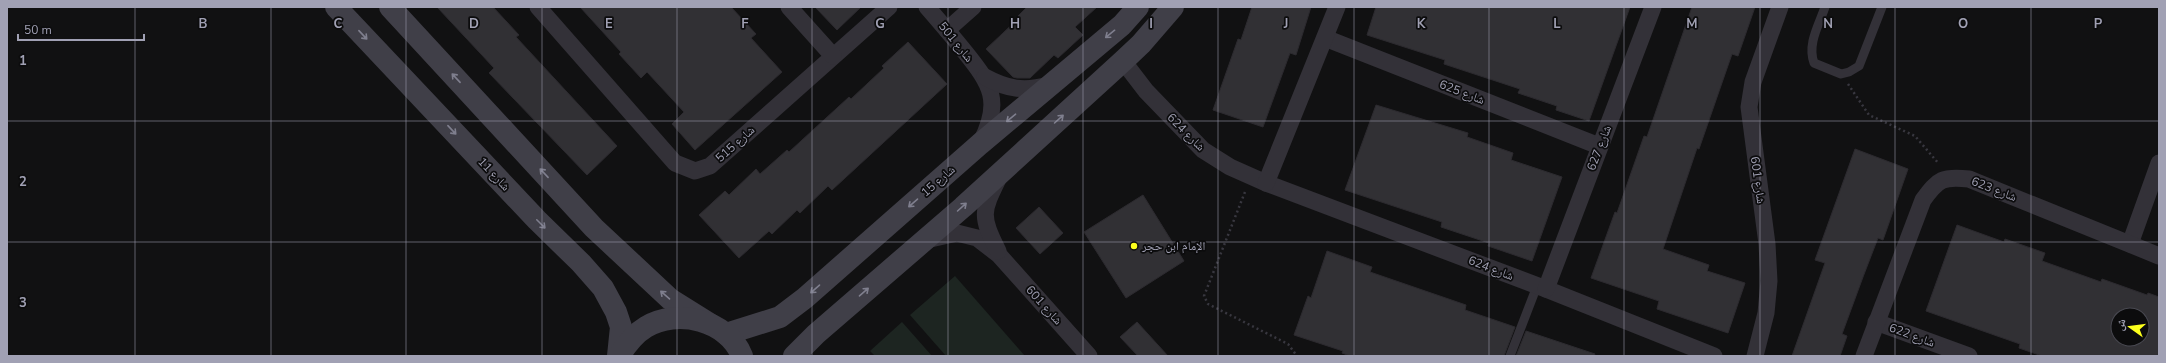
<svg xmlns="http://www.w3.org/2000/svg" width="2166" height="363" viewBox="0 0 2166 363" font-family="'Nunito Sans','Noto Naskh Arabic',sans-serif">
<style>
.green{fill:#1d2521}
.building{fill:#313034;stroke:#2c2a2f;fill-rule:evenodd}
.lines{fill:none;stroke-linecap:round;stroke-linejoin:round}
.path{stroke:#38373f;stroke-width:2.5;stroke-dasharray:2 3;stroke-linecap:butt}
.lane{stroke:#333138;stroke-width:9}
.street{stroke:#333138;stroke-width:17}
.secondary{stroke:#403f48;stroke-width:22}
.oneway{stroke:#7f7f8e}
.grid{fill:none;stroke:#a1a1b4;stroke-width:1;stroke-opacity:0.55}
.poi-dot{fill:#fcff1c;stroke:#0c0c0d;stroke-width:1.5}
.labels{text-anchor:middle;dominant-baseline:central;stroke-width:3.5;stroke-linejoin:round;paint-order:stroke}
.street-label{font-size:12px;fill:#a1a1b4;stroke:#0c0c0d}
.poi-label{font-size:12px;fill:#a1a1b4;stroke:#0c0c0d;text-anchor:start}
.grid-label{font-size:13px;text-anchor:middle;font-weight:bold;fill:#a1a1b4;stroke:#0c0c0d;stroke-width:3.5;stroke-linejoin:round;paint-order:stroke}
</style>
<rect width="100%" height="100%" fill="#111112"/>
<!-- green -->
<g class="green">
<polygon points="955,276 1025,356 946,356 910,315"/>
<polygon points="902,322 932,356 875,356 870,351"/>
</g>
<!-- building -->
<g class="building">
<polygon points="437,7 493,7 519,35 516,37 617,146 587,175 489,73 494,68"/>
<polygon points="580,7 731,7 756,34 751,38 782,72 695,150 672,124 684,112 647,72 641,78 619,54 621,52"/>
<polygon points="815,7 861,7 837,30"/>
<polygon points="1027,7 1097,7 1075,27 1083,35 1058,58 1054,55 1030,78 1017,78 1013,77 986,49 1020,17 1018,16"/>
<polygon points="1252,7 1311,7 1296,55 1290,53 1263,127 1213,110 1238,39 1241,40"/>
<polygon points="1376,7 1630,7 1589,121 1556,110 1557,106 1518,93 1520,89 1444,64 1445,60 1367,35"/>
<polygon points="1692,7 1755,7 1738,56 1732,54 1699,149 1697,148 1663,249 1709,265 1707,271 1745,283 1728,333 1657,309 1659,301 1591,278 1615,212 1617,213 1644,136 1647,137"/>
<polygon points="908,42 947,84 832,190 828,186 800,213 797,210 772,234 769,231 739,258 699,215 725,191 729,195 756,169 760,174 787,150 789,152 849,97 851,99 884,68 882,66"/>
<polygon points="1376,105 1468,133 1467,137 1513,153 1511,160 1562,177 1532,261 1488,246 1489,243 1441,227 1442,222 1345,190"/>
<polygon points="1855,149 1908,169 1883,240 1878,238 1863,277 1842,334 1847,336 1840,356 1792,356 1825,263 1815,260"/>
<polygon points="1143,195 1184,261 1126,298 1084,232"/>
<polygon points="1039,207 1063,233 1040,254 1016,228"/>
<path d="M1957 225 2004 242 2005 239 2045 253 2042 261 2101 282 2102 279 2147 295 2148 293 2159 297V356H2042L2019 348 2020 344 1926 311ZM2118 315H2142V339H2118Z"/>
<polygon points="1327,251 1372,267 1370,272 1466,305 1465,310 1515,327 1504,356 1350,356 1342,353 1343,351 1294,335 1308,296 1311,298"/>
<polygon points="1137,322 1168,356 1138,356 1120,337"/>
<polygon points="1526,331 1595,354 1594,356 1516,356"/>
</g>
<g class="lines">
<!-- path -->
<g class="path">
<polyline points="1848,84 1869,115 1915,136 1939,164"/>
<polyline points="1245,192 1204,296 1208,304 1288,344 1297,356"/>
</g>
<!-- lane -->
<g class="lane">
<path d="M1825 7C1819 25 1807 44 1814 63L1841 74 1849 72 1859 66 1882 7"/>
<polyline points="1510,356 1537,286"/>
</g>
<!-- street -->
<g class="street">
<polyline points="538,7 675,163 695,171 710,166 889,7"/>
<polyline points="789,7 833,56"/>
<path d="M927 7C940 22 953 37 965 52 991 84 1002 102 981 142"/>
<polyline points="947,30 973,7"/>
<polyline points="1325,38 1599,146"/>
<polyline points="1123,61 1146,91 1203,150 1230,167 1266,183 1546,289 1714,356"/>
<path d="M985 77C1007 89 1024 92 1049 85"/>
<polyline points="1266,183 1337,7"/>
<polyline points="926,240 957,233 977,238 999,255 1089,356"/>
<polyline points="2130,244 2159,163"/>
<path d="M998 251C980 215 982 212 999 177"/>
<polyline points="1546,289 1653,7"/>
<polyline points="1876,322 1969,356"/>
<polyline points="1755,356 1766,313 1769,281 1767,244 1749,107 1753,82 1780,7"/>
<path d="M1864 356 1923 200C1938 179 1943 176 1969 179L2159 256"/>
</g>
<!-- secondary -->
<g class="secondary">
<polyline points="336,7 537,220 581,263 603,288 616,312 621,327 618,356"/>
<polyline points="390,7 594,228 670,299 710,324"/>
<polyline points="726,334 780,317 805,298 980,144 1122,25 1138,7"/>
<path d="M619 356C626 345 634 334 646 327 677 308 728 320 742 356"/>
<polyline points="794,356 816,334 963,207 1123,61 1141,44 1173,7"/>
</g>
</g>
<!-- one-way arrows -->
<defs><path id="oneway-shaft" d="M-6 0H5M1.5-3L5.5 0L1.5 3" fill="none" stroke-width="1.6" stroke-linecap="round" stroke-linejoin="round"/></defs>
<g class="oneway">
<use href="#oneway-shaft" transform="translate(1110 34) rotate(141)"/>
<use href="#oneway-shaft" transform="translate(363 35) rotate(47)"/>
<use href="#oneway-shaft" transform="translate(456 78) rotate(-133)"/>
<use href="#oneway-shaft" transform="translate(1011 118) rotate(140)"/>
<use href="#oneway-shaft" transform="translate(1059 119) rotate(-42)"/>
<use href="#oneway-shaft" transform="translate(452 130) rotate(47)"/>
<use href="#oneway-shaft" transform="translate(544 173) rotate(-133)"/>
<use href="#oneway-shaft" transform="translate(913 203) rotate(139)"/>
<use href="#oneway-shaft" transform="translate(962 207) rotate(-42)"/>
<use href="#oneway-shaft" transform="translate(541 224) rotate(45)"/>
<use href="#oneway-shaft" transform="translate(815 289) rotate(139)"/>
<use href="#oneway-shaft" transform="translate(864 292) rotate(-41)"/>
<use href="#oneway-shaft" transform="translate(665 295) rotate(-139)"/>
</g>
<!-- grid -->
<path class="grid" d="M135 7V356M271 7V356M406 7V356M542 7V356M677 7V356M812 7V356M948 7V356M1083 7V356M1218 7V356M1354 7V356M1489 7V356M1624 7V356M1760 7V356M1895 7V356M2031 7V356M7 121H2159M7 242H2159"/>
<!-- markers -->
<circle class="poi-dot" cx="1134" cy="246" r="4"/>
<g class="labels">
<!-- street labels -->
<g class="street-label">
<text transform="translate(956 42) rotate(51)">شارع 501</text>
<text transform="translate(1462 92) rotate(21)">شارع 625</text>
<text transform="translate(1186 132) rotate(45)">شارع 624</text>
<text transform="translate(735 144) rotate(-42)">شارع 515</text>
<text transform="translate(1599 148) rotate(-69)">شارع 627</text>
<text transform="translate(494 174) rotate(47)">شارع 11</text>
<text transform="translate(1758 180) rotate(82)">شارع 601</text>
<text transform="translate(938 181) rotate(-41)">شارع 15</text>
<text transform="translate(1994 189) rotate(21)">شارع 623</text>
<text transform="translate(1491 268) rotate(21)">شارع 624</text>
<text transform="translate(1044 305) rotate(48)">شارع 601</text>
<text transform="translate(1912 335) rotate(20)">شارع 622</text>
</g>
<!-- poi labels -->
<g class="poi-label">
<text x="1142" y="246">الإمام ابن حجر</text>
</g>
</g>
<g class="grid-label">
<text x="203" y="28">B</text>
<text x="338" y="28">C</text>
<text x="474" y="28">D</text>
<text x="609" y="28">E</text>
<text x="745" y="28">F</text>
<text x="880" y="28">G</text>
<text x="1015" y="28">H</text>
<text x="1151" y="28">I</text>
<text x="1286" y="28">J</text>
<text x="1421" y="28">K</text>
<text x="1557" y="28">L</text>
<text x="1692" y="28">M</text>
<text x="1828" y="28">N</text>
<text x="1963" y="28">O</text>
<text x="2098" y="28">P</text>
<text x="23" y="65">1</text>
<text x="23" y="186">2</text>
<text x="23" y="307">3</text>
</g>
<!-- border -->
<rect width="2166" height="363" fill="none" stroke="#a1a1b4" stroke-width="16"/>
<!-- north arrow -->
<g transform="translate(2130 327) rotate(284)"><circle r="19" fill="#0c0c0d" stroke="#484850"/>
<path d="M0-3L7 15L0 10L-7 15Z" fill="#fcff1c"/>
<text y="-6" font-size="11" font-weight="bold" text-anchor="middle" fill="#a1a1b4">ش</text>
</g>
<!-- scale -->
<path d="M18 34v6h126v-6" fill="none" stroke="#a1a1b4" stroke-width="2"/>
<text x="24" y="34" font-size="12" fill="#a1a1b4" stroke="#0c0c0d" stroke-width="3" paint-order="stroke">50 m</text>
</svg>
